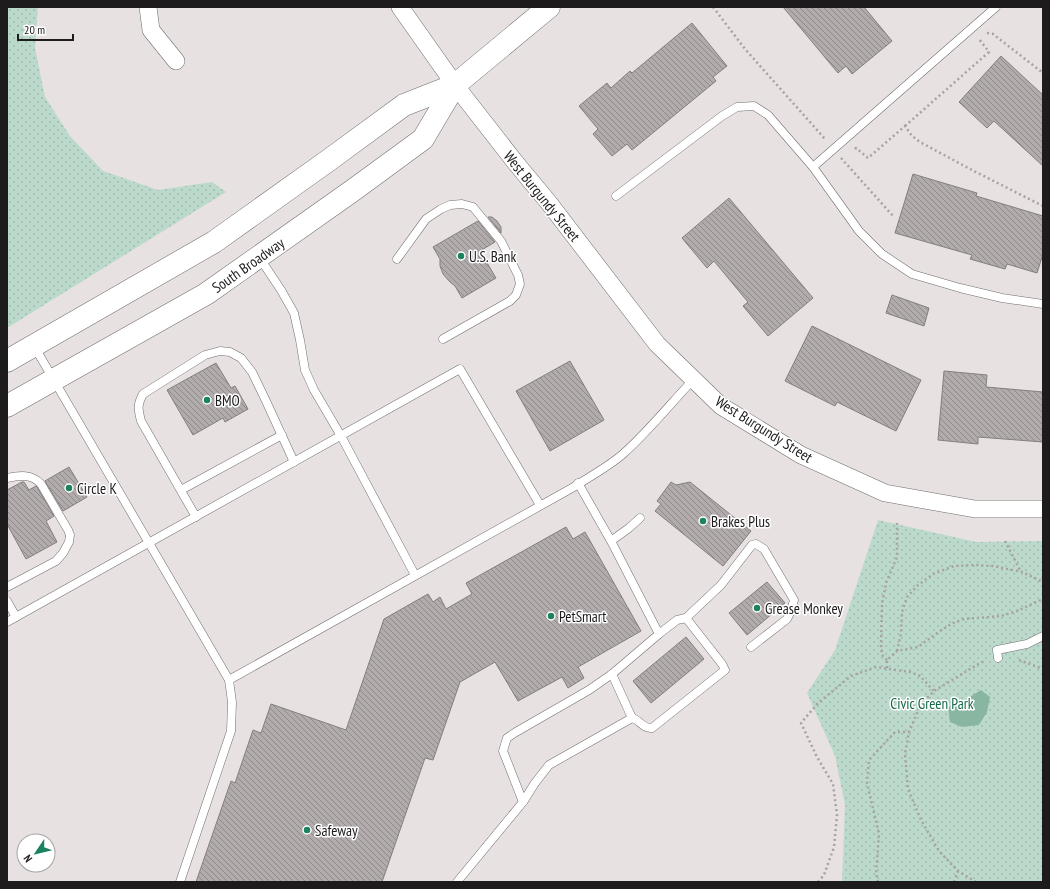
<svg xmlns="http://www.w3.org/2000/svg" width="1050" height="889" viewBox="0 0 1050 889" font-family="'PT Sans Narrow',sans-serif">
<style>
.grass{fill:url(#grass-dots)}
.water{fill:#88b6a0}
.building{fill:url(#building-back-hatch);stroke:#837e7f}
.lines{fill:none;stroke-linecap:round;stroke-linejoin:round}
.lane-casing{stroke:#726d6d;stroke-width:9}
.street-casing{stroke:#726d6d;stroke-width:18}
.secondary-casing{stroke:#726d6d;stroke-width:23}
.path{stroke:#a6a1a2;stroke-width:2.5;stroke-dasharray:2 3;stroke-linecap:butt}
.lane{stroke:#fff;stroke-width:8}
.street{stroke:#fff;stroke-width:17}
.secondary{stroke:#fff;stroke-width:22}
.poi-dot{fill:#1b845f;stroke:#fff;stroke-width:1.5}
.labels{text-anchor:middle;dominant-baseline:central;stroke-width:3;stroke-linejoin:round;paint-order:stroke}
.street-label{font-size:15px;fill:#1d1b1c;stroke:#fff}
.poi-label{font-size:15px;fill:#1d1b1c;stroke:#fff;text-anchor:start}
.park-label{font-size:15px;fill:#17674a;stroke:#fff}
</style>
<defs>
<pattern id="grass-dots" width="8" height="8" patternUnits="userSpaceOnUse"><rect width="8" height="8" fill="#bcdacb"/><path d="M2 2h.1M6 6h.1" fill="none" stroke="#a1baae" stroke-width="1.8" stroke-linecap="round"/></pattern>
<pattern id="building-back-hatch" width="6" height="6" patternUnits="userSpaceOnUse"><rect width="6" height="6" fill="#b1abac"/><path d="M-1 5l2 2M0 0l6 6M5-1l2 2" fill="none" stroke="#8f8a8b"/></pattern>
</defs>
<rect width="100%" height="100%" fill="#e7e1e2"/>
<!-- grass -->
<g class="grass">
<polygon points="7,7 38,7 35,48 45,97 70,136 103,171 158,190 212,182 226,192 7,328"/>
<polygon points="878,520 976,542 1043,541 1043,882 842,882 845,805 835,756 807,693 835,650"/>
</g>
<!-- water -->
<polygon class="water" points="981,690 990,697 987,712 979,725 962,727 950,722 948,707 965,700"/>
<!-- building -->
<g class="building">
<polygon points="783,7 864,7 892,41 852,74 846,66 838,73"/>
<polygon points="692,23 727,66 713,77 716,81 632,150 627,144 612,156 593,134 598,129 579,106 607,83 611,88 630,71 632,73"/>
<polygon points="1001,56 1043,95 1043,166 994,121 987,128 959,102"/>
<polygon points="913,174 977,193 976,196 1043,216 1043,254 1037,273 1007,264 1005,269 970,259 972,255 895,233"/>
<polygon points="729,198 813,298 768,336 743,306 748,302 714,261 707,268 682,238"/>
<polygon points="488,217 492,217 497,221 501,227 501,233"/>
<polygon points="478,221 495,242 480,251 496,278 462,298 455,286 450,282 443,274 440,266 440,259 433,247"/>
<polygon points="892,295 929,308 924,326 886,313"/>
<polygon points="812,326 921,380 896,431 837,402 835,406 785,381"/>
<polygon points="570,361 604,420 550,451 516,391"/>
<polygon points="216,363 231,388 235,386 248,409 225,422 223,418 193,435 167,390"/>
<polygon points="944,371 987,375 986,387 1043,392 1043,442 978,437 978,444 938,440"/>
<polygon points="69,467 87,497 63,511 45,481"/>
<polygon points="22,482 24,482 29,490 36,486 37,487 54,516 46,521 57,542 26,559 7,524 7,490"/>
<polygon points="671,482 676,485 690,482 751,531 723,566 655,511 661,504 657,501"/>
<polygon points="566,527 573,539 585,532 641,631 578,667 584,678 568,688 562,677 518,701 495,662 460,682 433,760 425,758 382,882 196,882 231,781 235,783 253,730 261,733 271,704 346,730 384,619 428,594 433,602 440,597 446,609 472,594 466,583"/>
<polygon points="767,582 785,603 747,635 729,613"/>
<polygon points="686,637 704,659 651,703 633,681"/>
</g>
<g class="lines">
<!-- lane casing -->
<g class="lane-casing">
<g id="lane">
<polyline points="813,167 859,231 882,254 912,274 960,288 1002,298 1043,304"/>
<polyline points="616,196 722,116 737,107 754,106 768,115 813,167 996,7"/>
<polyline points="259,257 281,290 294,313 300,340 305,370 314,390 341,436 415,575"/>
<polyline points="397,259 426,219 441,209 450,205 462,204 473,207 501,241 518,275 520,284 516,295 510,301 443,339"/>
<path d="M34 346 229 680 572 488C589 477 608 467 623 454 649 431 670 404 694 379"/>
<path d="M7 478C20 475 32 474 41 484L68 530 70 535 69 542 63 553 56 561 7 587"/>
<polyline points="181,490 282,435"/>
<path d="M196 517 141 421C138 409 137 405 143 394L205 355 220 351 230 352 241 358 252 372 266 401 294 462"/>
<polyline points="611,541 629,528 640,518"/>
<polyline points="7,601 16,617"/>
<polyline points="686,618 721,585 752,545 756,544 764,549 794,600 791,611 787,619 751,647"/>
<polyline points="7,622 460,369 540,505"/>
<polyline points="998,658 997,650 1027,644 1043,636"/>
<polyline points="612,674 632,718"/>
<polyline points="523,802 503,751 507,738 516,732 589,690 612,674 659,634"/>
<polyline points="180,882 231,731 232,702 229,680"/>
<path d="M457 882 523 802 535 783 549 765 632 718C640 720 643 729 652 728L725 670 722 664 686 618 677 620 659 634 611 541 578 483"/>
</g>
</g>
<!-- street casing -->
<g class="street-casing">
<g id="street">
<polyline points="148,7 151,30 176,61"/>
<polyline points="400,7 455,85 515,162 549,203 657,344 721,406 801,455 885,493 975,509 1043,509"/>
</g>
</g>
<!-- secondary casing -->
<g class="secondary-casing">
<g id="secondary">
<polyline points="7,361 214,242 329,160 404,105 455,85 549,7"/>
<polyline points="7,406 206,294 352,191 423,139 455,85"/>
</g>
</g>
<!-- path -->
<g class="path">
<polyline points="713,7 745,49 825,139"/>
<polyline points="987,33 993,34 1043,73"/>
<polyline points="905,126 989,52 979,39"/>
<polyline points="855,149 856,148 868,158 905,126 912,136 920,142 970,169 1043,206"/>
<polyline points="841,158 894,217"/>
<polyline points="1005,541 1021,572"/>
<polyline points="897,651 901,634 902,612 907,597 917,586 933,574 954,566 974,565 993,566 1022,572 1043,582"/>
<polyline points="887,660 882,655 881,645 882,604 886,583 897,557 897,523"/>
<polyline points="1019,660 1043,669"/>
<polyline points="887,668 887,660 897,651 918,647 940,631 953,623 964,619 1001,616 1017,611 1043,599"/>
<polyline points="818,882 824,875 834,847 837,815 833,784 817,757 801,723 818,703 851,676 876,667 910,672 920,676 934,691"/>
<polyline points="878,882 876,873 879,834 867,783 869,760 895,732 909,732"/>
<polyline points="954,882 958,871"/>
<polyline points="976,882 958,871 939,851 921,820 908,789 905,754 909,732 921,704 934,691 980,663 985,661"/>
</g>
<!-- lane -->
<use href="#lane" class="lane"/>
<!-- street -->
<use href="#street" class="street"/>
<!-- secondary -->
<use href="#secondary" class="secondary"/>
</g>
<!-- markers -->
<g class="poi-dot">
<circle cx="461" cy="256" r="4"/>
<circle cx="207" cy="400" r="4"/>
<circle cx="69" cy="488" r="4"/>
<circle cx="703" cy="521" r="4"/>
<circle cx="757" cy="608" r="4"/>
<circle cx="551" cy="616" r="4"/>
<circle cx="307" cy="830" r="4"/>
</g>
<g class="labels">
<!-- street labels -->
<g class="street-label">
<text transform="translate(542 196) rotate(51)">West Burgundy Street</text>
<text transform="translate(248 265) rotate(-35)">South Broadway</text>
<text transform="translate(764 429) rotate(32)">West Burgundy Street</text>
</g>
<!-- poi labels -->
<g class="poi-label">
<text x="469" y="256">U.S. Bank</text>
<text x="215" y="400">BMO</text>
<text x="77" y="488">Circle K</text>
<text x="711" y="521">Brakes Plus</text>
<text x="765" y="608">Grease Monkey</text>
<text x="559" y="616">PetSmart</text>
<text x="315" y="830">Safeway</text>
</g>
<!-- park labels -->
<g class="park-label">
<text x="932" y="703">Civic Green Park</text>
</g>
</g>
<!-- border -->
<rect width="1050" height="889" fill="none" stroke="#1d1b1c" stroke-width="16"/>
<!-- north arrow -->
<g transform="translate(36 853) rotate(235)"><circle r="19" fill="#ffffff" stroke="#a5a4a4"/>
<path d="M0-3L7 15L0 10L-7 15Z" fill="#1b845f"/>
<text y="-6" font-size="11" font-weight="bold" text-anchor="middle" fill="#1d1b1c">N</text>
</g>
<!-- scale -->
<path d="M18 34v6h55v-6" fill="none" stroke="#1d1b1c" stroke-width="2"/>
<text x="24" y="34" font-size="12" fill="#1d1b1c" stroke="#ffffff" stroke-width="3" paint-order="stroke">20 m</text>
</svg>
